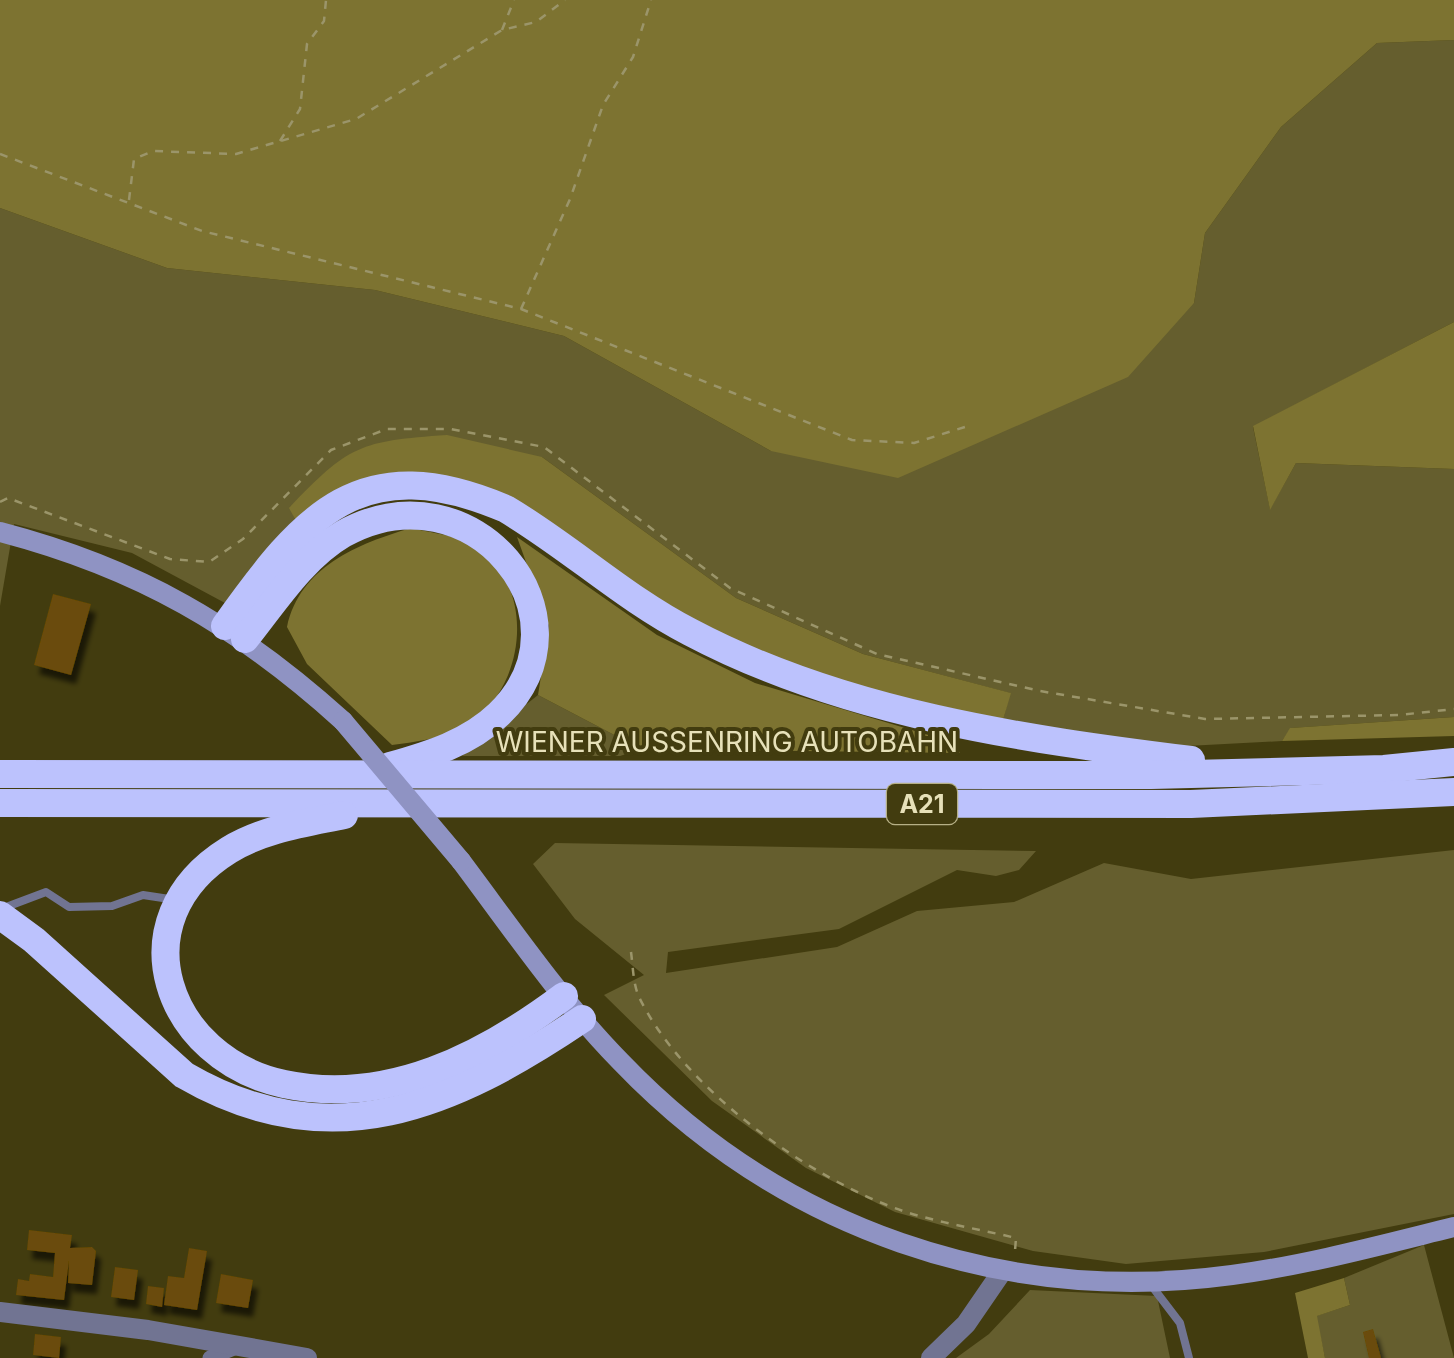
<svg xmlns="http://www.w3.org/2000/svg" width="1454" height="1358" viewBox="0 0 1454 1358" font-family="Inter,sans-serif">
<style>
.green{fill:#655e2e}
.forest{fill:#7d7331}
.building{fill:#6a4b07;filter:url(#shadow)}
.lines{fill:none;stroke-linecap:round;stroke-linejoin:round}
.path{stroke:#9b956a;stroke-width:2.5;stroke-dasharray:8 8;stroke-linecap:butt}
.service{stroke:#717492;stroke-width:8}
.minor{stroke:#717492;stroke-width:15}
.tertiary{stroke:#717492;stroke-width:20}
.secondary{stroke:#8f93c3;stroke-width:20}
.motorway{stroke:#bcc2fd;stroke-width:28}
.secondary-bridge{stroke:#8f93c3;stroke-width:20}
.labels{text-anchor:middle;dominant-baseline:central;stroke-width:8;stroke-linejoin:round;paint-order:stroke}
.shield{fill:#423c0f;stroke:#b6b086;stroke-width:2.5}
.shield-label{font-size:25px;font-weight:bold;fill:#e7e1b9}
.street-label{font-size:28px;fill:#e7e1b9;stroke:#423c0f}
</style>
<defs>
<filter id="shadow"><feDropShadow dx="5" dy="9" stdDeviation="2.5" flood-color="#0009"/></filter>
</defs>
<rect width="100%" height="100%" fill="#423c0f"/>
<!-- green -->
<g class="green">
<polygon points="1454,40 1454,322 1253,427 1270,509 1296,463 1454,469 1454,717 1291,728 1282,741 1168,747 1003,720 1010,693 863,654 736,598 542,457 290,507 295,519 225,603 132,553 14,524 0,606 0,208 167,268 375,290 564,336 771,451 1194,303 1205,233 1281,127 1377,43"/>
<polygon points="538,695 641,749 620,756 462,756"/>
<polygon points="555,843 1036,851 1019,870 996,876 957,870 839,929 668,952 666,973 837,947 917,911 1014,902 1104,863 1191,879 1454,850 1454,1214 1264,1252 1126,1264 1033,1251 895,1212 806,1168 712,1101 604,995 644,975 575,919 533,864"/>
<polygon points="1424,1245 1454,1358 1325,1358 1316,1316 1350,1305 1344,1278"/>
<polygon points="1030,1290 1157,1296 1170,1358 956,1358 989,1334"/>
</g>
<!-- forest -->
<g class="forest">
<polygon points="0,0 1454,0 1454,40 1377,43 1281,127 1205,233 1194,303 1128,377 898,478 771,451 564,336 375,290 167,268 0,208"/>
<polygon points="1454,322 1454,469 1296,463 1270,510 1253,426"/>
<path d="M447 435 542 457 736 598 863 654 1011 693 1003 720 842 684 682 620 513 504 362 482 295 519 289 508C349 445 360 441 447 435Z"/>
<path d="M411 528C427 532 448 534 463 541 534 571 531 673 478 717 454 737 422 741 392 745L307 664 287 627C300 567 357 544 411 528Z"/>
<polygon points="517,537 657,635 755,683 955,743 960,753 641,749 538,695 549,626"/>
<polygon points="1454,717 1454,736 1282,741 1290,728"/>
<polygon points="1344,1278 1350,1305 1317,1316 1325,1358 1308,1358 1295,1293"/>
</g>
<!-- building -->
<g class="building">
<polygon points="53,594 91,604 71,675 34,665"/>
<polygon points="29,1230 72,1235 70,1248 92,1247 96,1251 92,1285 68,1283 69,1261 64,1300 16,1295 18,1279 29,1281 30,1274 53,1277 55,1253 27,1250"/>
<polygon points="189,1248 207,1251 197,1310 164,1305 168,1276 184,1278"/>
<polygon points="115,1267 138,1270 134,1300 111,1297"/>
<polygon points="221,1274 253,1280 248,1308 216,1303"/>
<polygon points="148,1286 164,1288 162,1307 146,1304"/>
<polygon points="1373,1329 1381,1358 1369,1358 1363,1332"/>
<polygon points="35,1334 61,1337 59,1358 33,1355"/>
</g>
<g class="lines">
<!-- path -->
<g class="path">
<polyline points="502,30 514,0"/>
<polyline points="280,141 300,109 307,44 324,21 326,0"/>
<polyline points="0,154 202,231 521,309 852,440 914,443 968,426"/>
<polyline points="129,200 134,159 153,151 236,154 356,119 502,30 536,22 565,0"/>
<polyline points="521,309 570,199 603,105 633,57 651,0"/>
<polyline points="0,502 8,498 170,559 209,562 243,539 331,450 387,429 451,429 544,447 730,588 877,654 1040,691 1205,719 1399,715 1454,709"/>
<path d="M631 952C633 966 633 984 639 997 683 1088 809 1179 903 1211 940 1223 978 1229 1016 1238L1015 1251"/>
</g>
<!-- service -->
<g class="service">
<polyline points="1,909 46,892 69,907 112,906 143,895 176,900"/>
<polyline points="1151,1285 1180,1323 1189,1358"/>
</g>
<!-- minor -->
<polyline class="minor" points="210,1358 236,1347"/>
<!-- tertiary -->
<g class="tertiary">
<polyline points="0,1312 148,1330 307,1358"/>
<polyline points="931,1358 966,1324 1001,1273"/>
</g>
<!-- secondary -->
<g class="secondary">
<path d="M0 532C138 568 238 626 343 721"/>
<path d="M461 861C512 929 561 1001 621 1062 781 1229 1003 1306 1232 1275 1307 1265 1381 1245 1454 1227"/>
</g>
<!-- motorway -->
<g class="motorway">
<path d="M225 626C304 515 361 447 506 509 570 547 624 598 690 632 843 713 1022 739 1191 760"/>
<path d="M245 639C274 603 302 558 343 534 472 462 599 617 499 714 469 743 429 755 390 766"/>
<polyline points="0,774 1151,775 1384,769 1454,762"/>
<polyline points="0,803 1191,804 1454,792"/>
<path d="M344 815C306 823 263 829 229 850 116 920 166 1059 284 1084 388 1106 484 1056 564 996"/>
<path d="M0 915 34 940 184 1075C330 1160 453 1106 582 1019"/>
</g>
<!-- secondary-bridge -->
<polyline class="secondary-bridge" points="343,721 461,861"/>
</g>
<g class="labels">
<!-- shield labels -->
<rect class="shield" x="887" y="784" width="70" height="40" rx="8"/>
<g class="shield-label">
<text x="922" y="804">A21</text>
</g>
<!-- street labels -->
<g class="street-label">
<text x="727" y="742">WIENER AUSSENRING AUTOBAHN</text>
</g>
</g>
</svg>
